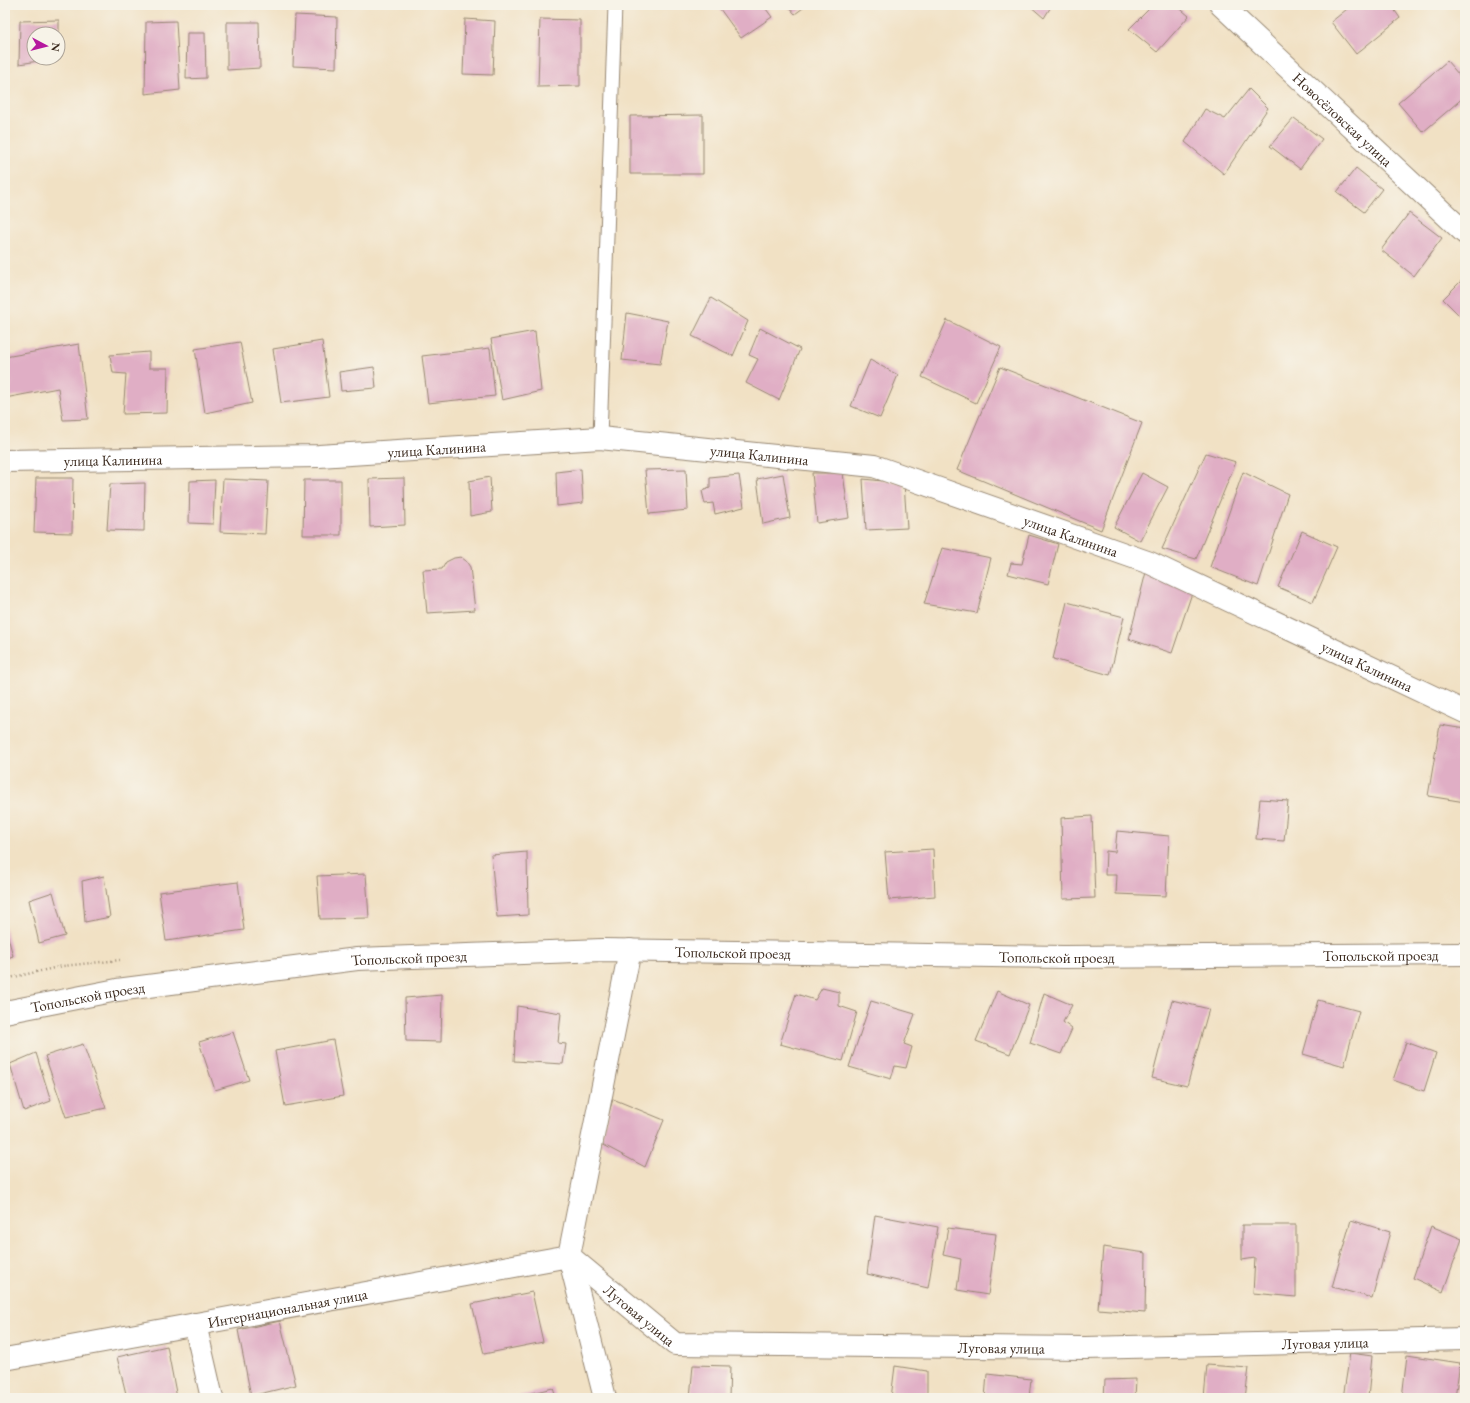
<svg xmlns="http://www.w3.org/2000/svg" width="1470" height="1403" viewBox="0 0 1470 1403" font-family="'EB Garamond',serif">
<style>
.building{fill:#e0aec5}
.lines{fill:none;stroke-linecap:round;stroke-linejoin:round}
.service-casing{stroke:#968671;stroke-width:15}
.minor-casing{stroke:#968671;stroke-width:24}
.path{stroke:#968671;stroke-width:2.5;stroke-dasharray:1 3;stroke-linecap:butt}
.service{stroke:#fff;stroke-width:13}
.minor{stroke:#fff;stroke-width:22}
.labels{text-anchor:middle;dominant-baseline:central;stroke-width:3;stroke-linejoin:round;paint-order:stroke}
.street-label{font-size:15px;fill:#3b2a1e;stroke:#f7f3e8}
</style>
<rect width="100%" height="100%" fill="#f7f3e8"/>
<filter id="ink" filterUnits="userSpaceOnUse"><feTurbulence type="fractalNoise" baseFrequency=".025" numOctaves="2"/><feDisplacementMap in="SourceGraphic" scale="8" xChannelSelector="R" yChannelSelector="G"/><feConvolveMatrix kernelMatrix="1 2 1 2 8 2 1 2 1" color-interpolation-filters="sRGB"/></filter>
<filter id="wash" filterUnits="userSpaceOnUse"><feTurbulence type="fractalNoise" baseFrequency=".012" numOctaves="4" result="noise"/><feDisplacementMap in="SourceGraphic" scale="16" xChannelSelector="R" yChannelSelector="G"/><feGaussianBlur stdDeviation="0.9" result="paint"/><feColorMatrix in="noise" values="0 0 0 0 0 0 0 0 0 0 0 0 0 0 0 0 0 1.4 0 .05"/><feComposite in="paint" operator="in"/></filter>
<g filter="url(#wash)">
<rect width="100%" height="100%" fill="#f1e1c4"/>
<g id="blocks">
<!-- building -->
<g class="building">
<polygon points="725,5 763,5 772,17 741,38 720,9"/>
<polygon points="787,5 807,5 795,14"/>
<polygon points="1029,5 1052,5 1044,18"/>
<polygon points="1153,5 1176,5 1189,16 1157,52 1129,29"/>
<polygon points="1352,5 1391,5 1400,18 1356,54 1331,22"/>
<polygon points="295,15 337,17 336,68 293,66"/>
<polygon points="465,19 495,21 493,75 463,74"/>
<polygon points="540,19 580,20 580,86 538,87"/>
<polygon points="59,20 59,34 34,34 34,58 45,58 45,60 19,64 20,21"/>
<polygon points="176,21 180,90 145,94 146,22"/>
<polygon points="227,22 259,22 260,68 227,70"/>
<polygon points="187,33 205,33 206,78 186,79"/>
<polygon points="1447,61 1465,82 1465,96 1423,132 1398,103"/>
<polygon points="1249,89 1268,108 1224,174 1185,142 1205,109 1225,119"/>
<polygon points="703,115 703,174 630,174 630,116"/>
<polygon points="1294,118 1322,139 1300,169 1270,146"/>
<polygon points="1356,168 1382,189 1364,212 1337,192"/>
<polygon points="1409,213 1442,238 1414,276 1381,250"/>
<polygon points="1465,277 1465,321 1443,299"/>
<polygon points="711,298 748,321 733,356 692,336"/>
<polygon points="627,313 668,321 660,364 622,360"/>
<polygon points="947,320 1001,347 976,403 922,377"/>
<polygon points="760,328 800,349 779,400 746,383 758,359 749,355"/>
<polygon points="535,331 541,391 502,400 491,339"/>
<polygon points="322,341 329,397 281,403 273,349"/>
<polygon points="240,342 252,403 205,413 195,349"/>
<polygon points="79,344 88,419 63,420 58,388 5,398 5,357"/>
<polygon points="490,348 495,396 428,403 422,356"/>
<polygon points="149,352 149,368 168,368 167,413 123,414 126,374 113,373 110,355"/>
<polygon points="870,360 898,375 880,418 851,406"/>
<polygon points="374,367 376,388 341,391 339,372"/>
<polygon points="1000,367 1142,423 1101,530 957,470"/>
<polygon points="1206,453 1236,462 1196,559 1162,549"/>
<polygon points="581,469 583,503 557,506 556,472"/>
<polygon points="686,469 688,510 649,514 645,470"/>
<polygon points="1243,472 1288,494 1258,586 1210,567"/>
<polygon points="812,473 843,473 849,518 817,523"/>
<polygon points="1142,473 1168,487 1140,541 1114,527"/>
<polygon points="783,474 790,518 763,524 757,479"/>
<polygon points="739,475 744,507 715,514 713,503 705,504 702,491 710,488 710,478"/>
<polygon points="490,477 492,512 470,516 469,481"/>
<polygon points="36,478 73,478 72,533 34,532"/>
<polygon points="404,478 405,525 370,527 369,479"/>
<polygon points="223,479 268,481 265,534 220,532"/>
<polygon points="863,479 904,483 907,528 866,530"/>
<polygon points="215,480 213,524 189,523 190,481"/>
<polygon points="304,480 341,480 341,535 303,535"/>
<polygon points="145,483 144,531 107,530 110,484"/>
<polygon points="1302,531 1337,547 1313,602 1278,587"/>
<polygon points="1029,535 1058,544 1048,584 1008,574 1011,563 1022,564"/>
<polygon points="942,548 991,558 977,613 924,604"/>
<polygon points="461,557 466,561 470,567 475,610 427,613 423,570 442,569 446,562 454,558"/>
<polygon points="1146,572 1193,590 1172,653 1129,639"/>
<polygon points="1067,602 1124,617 1110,675 1053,659"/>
<polygon points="1440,725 1465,729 1465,802 1428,796"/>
<polygon points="1260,799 1288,801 1284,841 1256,839"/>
<polygon points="1092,816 1095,898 1063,899 1061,818"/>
<polygon points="1117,831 1169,836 1166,896 1116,894 1117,875 1105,875 1106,851 1115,852"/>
<polygon points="933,849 935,896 889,900 885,852"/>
<polygon points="527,852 528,915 497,917 491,855"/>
<polygon points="366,874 369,918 320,919 317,876"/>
<polygon points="104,876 110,917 85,922 82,881"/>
<polygon points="238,882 244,930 166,941 159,892"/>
<polygon points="53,892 65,936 39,943 29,900"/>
<polygon points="5,926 13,956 5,959"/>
<polygon points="822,988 839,992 839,1006 857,1012 843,1061 780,1044 796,994 815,1000"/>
<polygon points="997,991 1029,1005 1010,1054 976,1041"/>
<polygon points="1044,993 1072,1005 1063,1022 1072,1029 1061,1054 1030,1043"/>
<polygon points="442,995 441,1042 406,1041 405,998"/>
<polygon points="1172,1000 1209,1009 1187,1086 1152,1078"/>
<polygon points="1318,1000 1359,1011 1344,1066 1303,1054"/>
<polygon points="871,1001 915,1014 904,1044 912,1047 906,1068 895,1066 891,1079 849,1067"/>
<polygon points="517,1006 561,1013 558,1043 566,1044 563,1064 514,1061"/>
<polygon points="233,1032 249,1080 215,1090 199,1042"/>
<polygon points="333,1040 343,1096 285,1106 275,1051"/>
<polygon points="1406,1042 1436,1053 1424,1091 1393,1080"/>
<polygon points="83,1044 106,1108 66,1117 45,1056"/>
<polygon points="36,1053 51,1101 24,1111 10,1064"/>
<polygon points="613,1099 664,1120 645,1167 600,1143"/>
<polygon points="875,1215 938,1227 928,1288 867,1274"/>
<polygon points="1351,1220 1390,1232 1372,1298 1332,1287"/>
<polygon points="1242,1225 1296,1225 1296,1297 1253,1293 1255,1258 1242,1260"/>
<polygon points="1431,1226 1462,1239 1443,1292 1413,1278"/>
<polygon points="948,1228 996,1234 988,1295 957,1290 961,1259 943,1255"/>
<polygon points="1103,1247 1146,1253 1145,1313 1098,1309"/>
<polygon points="532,1292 543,1342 484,1354 472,1304"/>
<polygon points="280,1321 296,1385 251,1396 238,1330"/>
<polygon points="167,1346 177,1398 127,1398 117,1357"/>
<polygon points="1350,1353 1372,1356 1368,1398 1343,1398"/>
<polygon points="1407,1355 1460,1363 1455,1398 1402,1398"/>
<polygon points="693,1365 730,1366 729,1398 690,1398"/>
<polygon points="1207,1365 1249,1368 1245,1398 1204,1398"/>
<polygon points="895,1366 927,1371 927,1398 891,1398"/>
<polygon points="987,1374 1031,1379 1029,1398 985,1398"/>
<polygon points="1136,1379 1135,1398 1104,1398 1105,1380"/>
<polygon points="553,1388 556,1398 514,1398 514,1397"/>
<polygon points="316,1395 317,1398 306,1398 306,1397"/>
</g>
</g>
</g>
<g filter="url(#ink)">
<use href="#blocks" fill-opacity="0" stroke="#968671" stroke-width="1"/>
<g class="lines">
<!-- service casing -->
<g class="service-casing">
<polyline id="service" points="600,438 615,5"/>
</g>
<!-- minor casing -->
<g class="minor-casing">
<g id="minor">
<path id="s1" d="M1221 5 1465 233"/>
<path id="s2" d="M5 461 319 456 600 438 874 466 1150 563 1465 712"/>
<path id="s3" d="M630 950 569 1256 675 1344 1085 1348 1465 1339"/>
<path id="s4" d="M5 1012 117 990 357 959 602 950 1064 957 1465 954"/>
<polyline points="195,1324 212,1398"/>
<path id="s5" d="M5 1359 569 1256 605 1398"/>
</g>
</g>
<!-- path -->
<polyline class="path" points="5,979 63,966 120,960"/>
<!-- service -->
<use href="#service" class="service"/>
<!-- minor -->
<use href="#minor" class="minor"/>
</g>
</g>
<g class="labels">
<!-- street labels -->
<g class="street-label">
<text stroke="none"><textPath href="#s1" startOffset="167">Новосёловская улица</textPath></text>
<text stroke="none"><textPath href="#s2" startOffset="432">улица Калинина</textPath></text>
<text stroke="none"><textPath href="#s2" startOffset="756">улица Калинина</textPath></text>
<text stroke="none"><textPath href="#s2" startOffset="108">улица Калинина</textPath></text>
<text stroke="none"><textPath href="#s2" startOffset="1080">улица Калинина</textPath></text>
<text stroke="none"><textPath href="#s2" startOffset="1404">улица Калинина</textPath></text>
<text stroke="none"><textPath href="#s4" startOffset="732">Топольской проезд</textPath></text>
<text stroke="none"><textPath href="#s4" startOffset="1380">Топольской проезд</textPath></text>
<text stroke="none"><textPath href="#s4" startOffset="1056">Топольской проезд</textPath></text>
<text stroke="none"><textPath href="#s4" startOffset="408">Топольской проезд</textPath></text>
<text stroke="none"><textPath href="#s4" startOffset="84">Топольской проезд</textPath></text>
<text stroke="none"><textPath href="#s5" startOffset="287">Интернациональная улица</textPath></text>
<text stroke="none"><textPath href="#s3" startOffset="404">Луговая улица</textPath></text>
<text stroke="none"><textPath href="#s3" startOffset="1100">Луговая улица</textPath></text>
<text stroke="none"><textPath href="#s3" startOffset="776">Луговая улица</textPath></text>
</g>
</g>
<!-- margin -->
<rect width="1470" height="1403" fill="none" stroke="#f7f3e8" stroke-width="20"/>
<!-- north arrow -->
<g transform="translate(46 46) rotate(97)"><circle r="19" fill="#f7f3e8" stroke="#aca397"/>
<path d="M0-3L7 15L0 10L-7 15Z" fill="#b5179e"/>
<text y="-6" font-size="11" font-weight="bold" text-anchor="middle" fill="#3b2a1e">N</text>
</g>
</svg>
